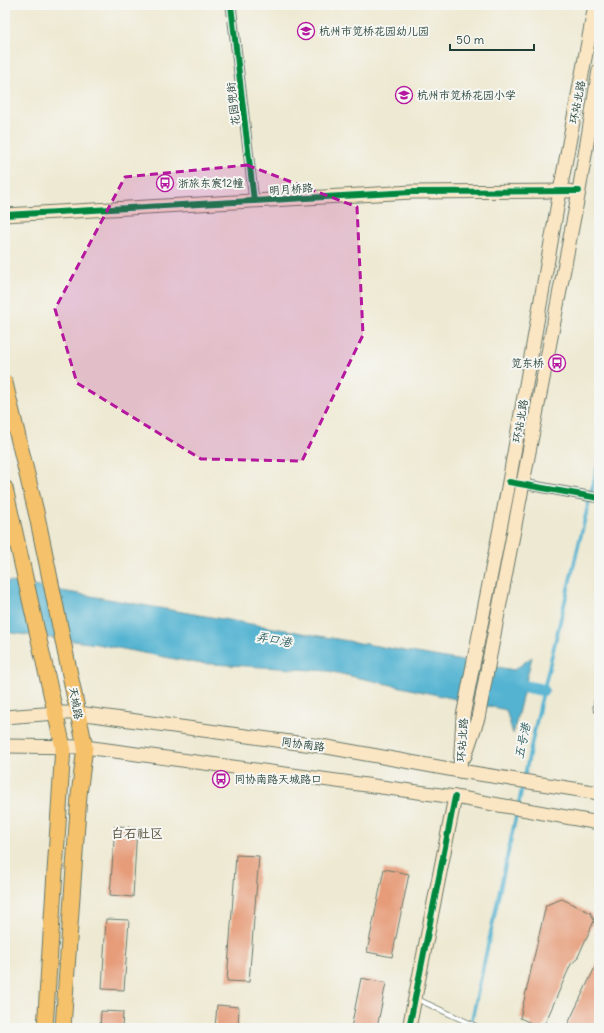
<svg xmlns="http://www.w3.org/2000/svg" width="604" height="1033" viewBox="0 0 604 1033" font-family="Delius,'LXGW WenKai TC',sans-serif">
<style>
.water{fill:#52b3d1;stroke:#387882}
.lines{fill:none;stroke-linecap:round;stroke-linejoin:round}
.stream{stroke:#52b3d1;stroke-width:3.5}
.canal{stroke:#52b3d1;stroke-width:12}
.building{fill:#e69c79}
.lane-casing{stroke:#67796b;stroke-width:6}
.street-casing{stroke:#67796b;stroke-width:11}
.secondary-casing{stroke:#67796b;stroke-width:15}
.primary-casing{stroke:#67796b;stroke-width:17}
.lane{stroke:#fff;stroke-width:4.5}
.street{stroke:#fff;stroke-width:9}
.secondary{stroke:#fbe6c4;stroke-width:13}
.primary{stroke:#f5c16b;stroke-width:15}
.cycleway-casing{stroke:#f6f6f2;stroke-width:8}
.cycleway{stroke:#00873e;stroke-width:6}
.marked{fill:#b5179e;fill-opacity:0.2;stroke:#b5179e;stroke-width:3;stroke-dasharray:8 5;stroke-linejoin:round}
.labels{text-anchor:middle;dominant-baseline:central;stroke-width:4;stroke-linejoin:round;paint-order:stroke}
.poi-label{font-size:11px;fill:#1f3d34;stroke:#f6f6f2;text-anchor:start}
.street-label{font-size:11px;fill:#1f3d34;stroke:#f6f6f2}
.water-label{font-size:12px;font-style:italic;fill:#2e6063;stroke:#f6f6f2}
.quarter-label{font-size:13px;font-weight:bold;fill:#655e4c;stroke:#f6f6f2}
</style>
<rect width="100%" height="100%" fill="#f6f6f2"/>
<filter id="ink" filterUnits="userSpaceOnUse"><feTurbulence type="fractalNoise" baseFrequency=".025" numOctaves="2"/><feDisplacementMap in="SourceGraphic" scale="8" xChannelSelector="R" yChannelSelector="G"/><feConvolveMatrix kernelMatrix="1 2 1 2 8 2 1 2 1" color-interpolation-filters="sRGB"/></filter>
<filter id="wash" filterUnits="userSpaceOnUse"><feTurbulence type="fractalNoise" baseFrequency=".012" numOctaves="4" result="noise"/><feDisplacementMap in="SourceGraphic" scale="16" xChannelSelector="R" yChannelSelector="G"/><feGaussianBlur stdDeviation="0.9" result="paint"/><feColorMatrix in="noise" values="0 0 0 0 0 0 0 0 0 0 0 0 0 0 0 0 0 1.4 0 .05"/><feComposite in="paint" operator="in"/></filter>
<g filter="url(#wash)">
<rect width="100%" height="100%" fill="#eee9d2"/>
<!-- water -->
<polygon class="water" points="5,581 514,670 532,657 513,734 506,710 328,671 196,663 97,644 5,632"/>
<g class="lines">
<!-- stream -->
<polyline class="stream" points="470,1028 540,705 599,460"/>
<!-- canal -->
<polyline class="canal" points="509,683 543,690"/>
</g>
<g id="blocks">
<!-- building -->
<g class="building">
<polygon points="115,826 137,827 133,897 110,895"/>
<polygon points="236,855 259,856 249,982 227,981"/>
<polygon points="384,869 409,874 392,957 367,952"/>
<polygon points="562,899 591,913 594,921 577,959 571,964 543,1028 529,1028 531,1023 520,1018 546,905"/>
<polygon points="106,919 129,920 124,990 102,989"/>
<polygon points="599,959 599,1028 566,1028"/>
<polygon points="361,978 386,983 377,1028 351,1028"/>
<polygon points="217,1005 239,1007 238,1028 215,1028"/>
<polygon points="101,1011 123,1012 122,1028 100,1028"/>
</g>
</g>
</g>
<g filter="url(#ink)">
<use href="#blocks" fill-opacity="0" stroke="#67796b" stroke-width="1"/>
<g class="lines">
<!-- lane casing -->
<g class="lane-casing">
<polyline id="lane" points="417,999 480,1028"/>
</g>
<!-- street casing -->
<g class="street-casing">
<g id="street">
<polyline points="231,5 254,201"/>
<polyline points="518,483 599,498"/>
<polyline points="598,708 599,701"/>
</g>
</g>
<!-- secondary casing -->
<g class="secondary-casing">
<g id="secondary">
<polyline points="5,215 412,192 569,191"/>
<polyline points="5,717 56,713 78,713 327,747 460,771 599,793"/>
<polyline points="5,746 85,747 455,797 599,823"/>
<polyline points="465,756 478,718 579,191 599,70"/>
<polyline points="460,771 463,716 507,493 560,191 595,5"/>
<polyline points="409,1028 455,797"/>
</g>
</g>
<!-- primary casing -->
<g class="primary-casing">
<g id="primary">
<polyline points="5,383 37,516 85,747 79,795 63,1028"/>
<polyline points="5,488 63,747 45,1028"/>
</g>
</g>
<!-- lane -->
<use href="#lane" class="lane"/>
<!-- street -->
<use href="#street" class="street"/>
<!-- secondary -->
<use href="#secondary" class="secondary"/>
<!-- primary -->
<use href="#primary" class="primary"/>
<!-- cycleway casing -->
<g class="cycleway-casing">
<g id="cycleway">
<polyline points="231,5 254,201"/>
<polyline points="5,215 412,192 579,191"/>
<polyline points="509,482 599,498"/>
<polyline points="409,1028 455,797"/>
</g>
</g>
<!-- cycleway -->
<use href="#cycleway" class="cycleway"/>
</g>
</g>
<!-- marked area -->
<path class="marked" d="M247 165 357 207 363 335 302 461 201 459 77 383 55 309 125 177Z"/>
<!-- icons -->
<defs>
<g id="school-ring" transform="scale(0.9)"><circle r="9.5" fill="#f6f6f2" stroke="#b5179e" stroke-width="1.5"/><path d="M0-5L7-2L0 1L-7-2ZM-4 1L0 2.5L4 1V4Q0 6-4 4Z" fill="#b5179e"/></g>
<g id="bus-ring" transform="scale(0.9)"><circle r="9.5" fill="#f6f6f2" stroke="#b5179e" stroke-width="1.5"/><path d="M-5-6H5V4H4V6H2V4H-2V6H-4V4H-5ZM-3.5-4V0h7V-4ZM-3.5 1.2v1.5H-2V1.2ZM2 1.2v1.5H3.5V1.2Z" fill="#b5179e"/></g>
</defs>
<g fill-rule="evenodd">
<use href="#school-ring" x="306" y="31"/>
<use href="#school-ring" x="404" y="95"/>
<use href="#bus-ring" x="165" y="183"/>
<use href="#bus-ring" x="557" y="363"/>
<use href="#bus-ring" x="221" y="779"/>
</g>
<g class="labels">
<!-- poi labels -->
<g class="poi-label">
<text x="319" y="31">杭州市笕桥花园幼儿园</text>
<text x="417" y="95">杭州市笕桥花园小学</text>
<text x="178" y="183">浙旅东宸12幢</text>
<text x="544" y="363" text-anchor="end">笕东桥</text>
<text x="234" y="779">同协南路天城路口</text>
</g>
<!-- street labels -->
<g class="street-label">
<text transform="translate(577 102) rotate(-79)">环站北路</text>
<text transform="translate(233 104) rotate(-97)">花园兜街</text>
<text transform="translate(291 189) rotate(-4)">明月桥路</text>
<text transform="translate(520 421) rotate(-80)">环站北路</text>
<text transform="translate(76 703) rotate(79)">天城路</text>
<text transform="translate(462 740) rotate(-86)">环站北路</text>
<text transform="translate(303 744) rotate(8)">同协南路</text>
</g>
<!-- water labels -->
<g class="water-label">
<text transform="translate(274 639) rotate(11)">弄口港</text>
<text transform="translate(522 741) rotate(-78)">五号港</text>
</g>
<!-- quarter labels -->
<g class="quarter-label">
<text x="137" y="833">白石社区</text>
</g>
</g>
<!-- margin -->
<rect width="604" height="1033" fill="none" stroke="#f6f6f2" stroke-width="20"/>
<!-- scale -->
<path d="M450 44v6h84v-6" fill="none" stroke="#1f3d34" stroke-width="2"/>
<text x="456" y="44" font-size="12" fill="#1f3d34" stroke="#f6f6f2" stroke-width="3" paint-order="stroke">50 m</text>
</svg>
